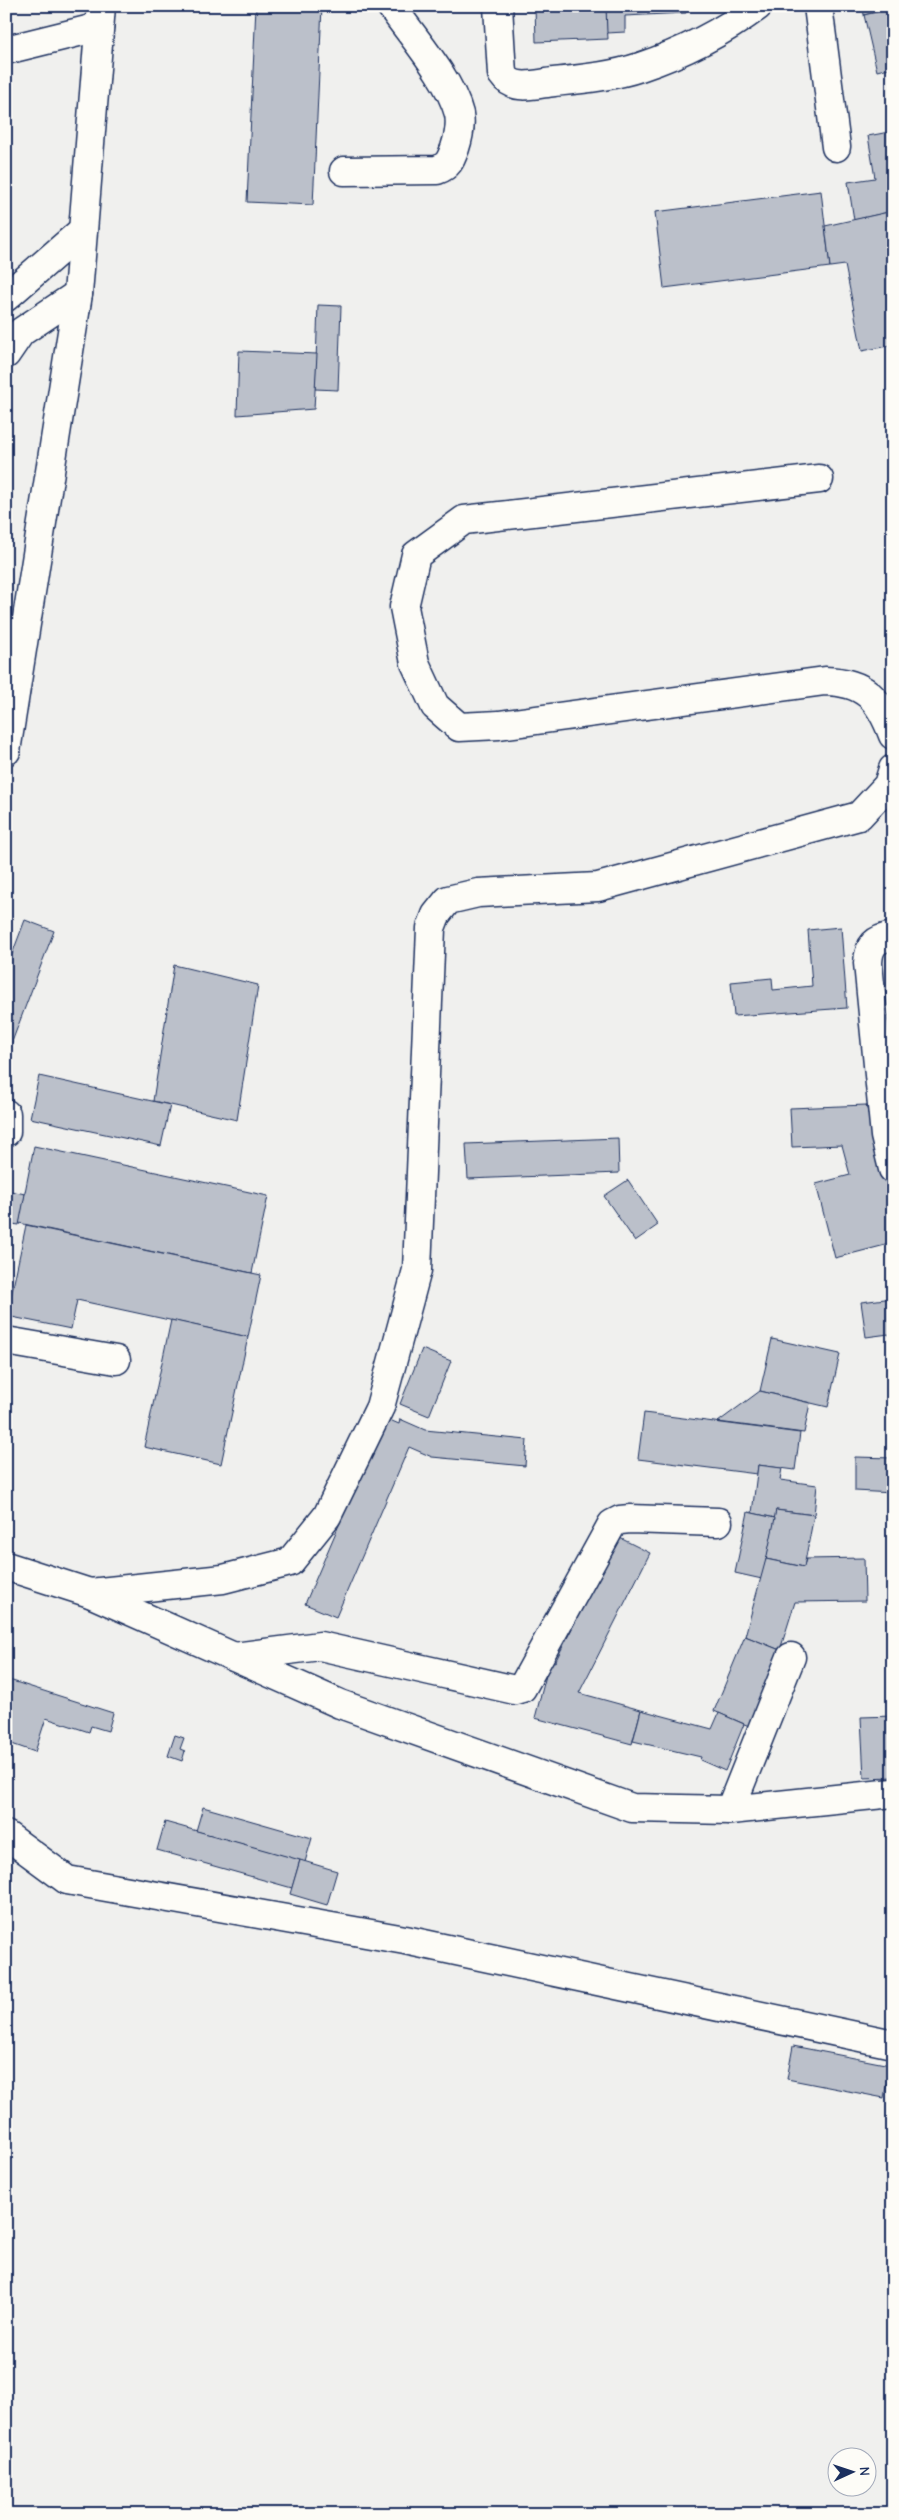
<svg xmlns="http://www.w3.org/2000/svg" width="899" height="2520" viewBox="0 0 899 2520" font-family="'Comic Neue',sans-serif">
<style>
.building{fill:#bbc0ca;stroke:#1b2f5e}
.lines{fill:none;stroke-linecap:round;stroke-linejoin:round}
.minor-casing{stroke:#1b2f5e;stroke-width:31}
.minor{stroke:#fdfcf7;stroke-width:28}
</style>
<rect width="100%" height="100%" fill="#f0f0ee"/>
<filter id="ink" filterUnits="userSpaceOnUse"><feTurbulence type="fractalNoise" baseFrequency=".02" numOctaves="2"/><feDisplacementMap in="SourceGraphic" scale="10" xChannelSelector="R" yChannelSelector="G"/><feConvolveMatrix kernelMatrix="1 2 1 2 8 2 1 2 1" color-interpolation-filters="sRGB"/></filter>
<g filter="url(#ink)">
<!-- building -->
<g class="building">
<polygon points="256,6 322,6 313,205 247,202"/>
<polygon points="535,6 606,6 608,39 536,42"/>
<polygon points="606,6 686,6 686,13 625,16 625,32 607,33"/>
<polygon points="863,6 893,6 893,8 864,15"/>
<polygon points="893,8 893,67 877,71 864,15"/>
<polygon points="889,132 893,157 893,211 854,220 848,182 875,178 868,136"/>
<polygon points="821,191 830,267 664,288 655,212"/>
<polygon points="893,211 893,345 862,351 845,265 830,267 825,226"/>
<polygon points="318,305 341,306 338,390 315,389"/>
<polygon points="239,351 317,354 314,409 237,415"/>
<polygon points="25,920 54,931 7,1055 6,970"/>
<polygon points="841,927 847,1008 734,1016 731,982 772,978 773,990 812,986 808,930"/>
<polygon points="174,965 258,985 237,1120 153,1101"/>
<polygon points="39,1076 170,1105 161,1146 30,1118"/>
<polygon points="866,1105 893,1206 893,1209 889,1210 893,1227 893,1243 835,1258 816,1184 850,1175 842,1145 792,1147 790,1108"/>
<polygon points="618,1138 619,1173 468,1179 466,1144"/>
<polygon points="34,1146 268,1196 252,1273 19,1223"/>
<polygon points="628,1180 658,1225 635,1241 604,1196"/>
<polygon points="6,1190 25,1194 19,1225 6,1223"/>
<polygon points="26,1225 261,1275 248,1337 77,1300 71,1329 7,1316"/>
<polygon points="893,1298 893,1349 889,1334 866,1337 861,1302"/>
<polygon points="171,1320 248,1337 221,1464 144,1447"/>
<polygon points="772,1339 840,1354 828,1407 760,1391"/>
<polygon points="422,1349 451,1361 429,1416 400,1404"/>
<polygon points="760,1391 810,1403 804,1433 718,1422"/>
<polygon points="644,1413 800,1433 795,1470 758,1465 757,1474 638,1459"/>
<polygon points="385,1418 399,1424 400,1419 425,1430 527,1440 525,1466 432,1457 409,1447 336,1617 305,1604"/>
<polygon points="855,1457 893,1458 893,1493 855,1491"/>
<polygon points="758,1465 782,1468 780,1480 817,1485 814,1515 776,1510 775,1518 752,1513"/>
<polygon points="776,1510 814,1515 804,1567 766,1559"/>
<polygon points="748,1512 775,1518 762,1579 735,1573"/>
<polygon points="618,1537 650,1553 579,1693 641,1710 632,1744 535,1718 550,1660 555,1662"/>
<polygon points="864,1558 865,1601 795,1602 780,1650 745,1636 766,1559 804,1567 806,1559"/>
<polygon points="745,1636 780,1650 749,1726 714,1711"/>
<polygon points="6,1679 113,1713 108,1731 91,1726 89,1732 46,1718 35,1752 6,1742"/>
<polygon points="641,1710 712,1729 719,1713 744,1724 725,1771 700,1760 701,1757 633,1741"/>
<polygon points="893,1716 893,1777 864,1778 861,1717"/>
<polygon points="175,1735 184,1738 180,1749 185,1751 182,1761 168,1756"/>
<polygon points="203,1807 312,1838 305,1862 196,1831"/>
<polygon points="165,1822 300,1860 292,1888 157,1850"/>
<polygon points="300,1860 337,1871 327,1905 290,1894"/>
<polygon points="793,2046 890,2065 884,2098 787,2079"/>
</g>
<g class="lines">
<!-- minor casing -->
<g class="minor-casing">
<g id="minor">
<path d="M498 6 502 74C514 92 535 84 554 82 582 79 614 76 640 67 682 53 723 32 758 6"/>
<polyline points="818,6 836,147"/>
<polyline points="6,50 99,27"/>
<path d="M344 171 437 170C449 166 451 159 455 148 459 136 461 125 459 114 450 79 412 36 391 6"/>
<polyline points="6,297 83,230"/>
<polyline points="6,354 21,332 78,294"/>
<path d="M819 479 464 520 416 555 404 607 415 663 435 706 459 727 499 725 825 681C865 682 879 698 893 735"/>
<polyline points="6,751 78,294 101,6"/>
<path d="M893 936C875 939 869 945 868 963L885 1136 893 1169"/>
<polyline points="6,1114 6,1132"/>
<polyline points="6,1341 116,1360"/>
<polyline points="6,1566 90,1593 340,1704 632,1808 730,1810 893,1793"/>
<polyline points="90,1593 223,1579 290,1562 327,1516 380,1407 417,1270 431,928 436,915 448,900 478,893 598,887 859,816 888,785 893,769"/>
<polyline points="234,1657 320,1646 515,1690 522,1688 612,1524 620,1520 630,1519 718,1522"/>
<polyline points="730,1810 791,1657"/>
<polyline points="6,1835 67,1880 405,1940 893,2044"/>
</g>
</g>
<!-- minor -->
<use href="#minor" class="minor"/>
</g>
</g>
<!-- margin -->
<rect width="899" height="2520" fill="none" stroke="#fdfcf7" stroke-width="25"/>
<rect x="12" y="12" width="874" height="2495" fill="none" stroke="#1b2f5e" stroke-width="2" filter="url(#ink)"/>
<!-- north arrow -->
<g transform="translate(852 2472) rotate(87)"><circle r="24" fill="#fdfcf7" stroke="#a3aaba"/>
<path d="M0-4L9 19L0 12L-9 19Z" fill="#1b2f5e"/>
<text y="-8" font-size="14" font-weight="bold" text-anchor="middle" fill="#1b2f5e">N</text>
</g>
</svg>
